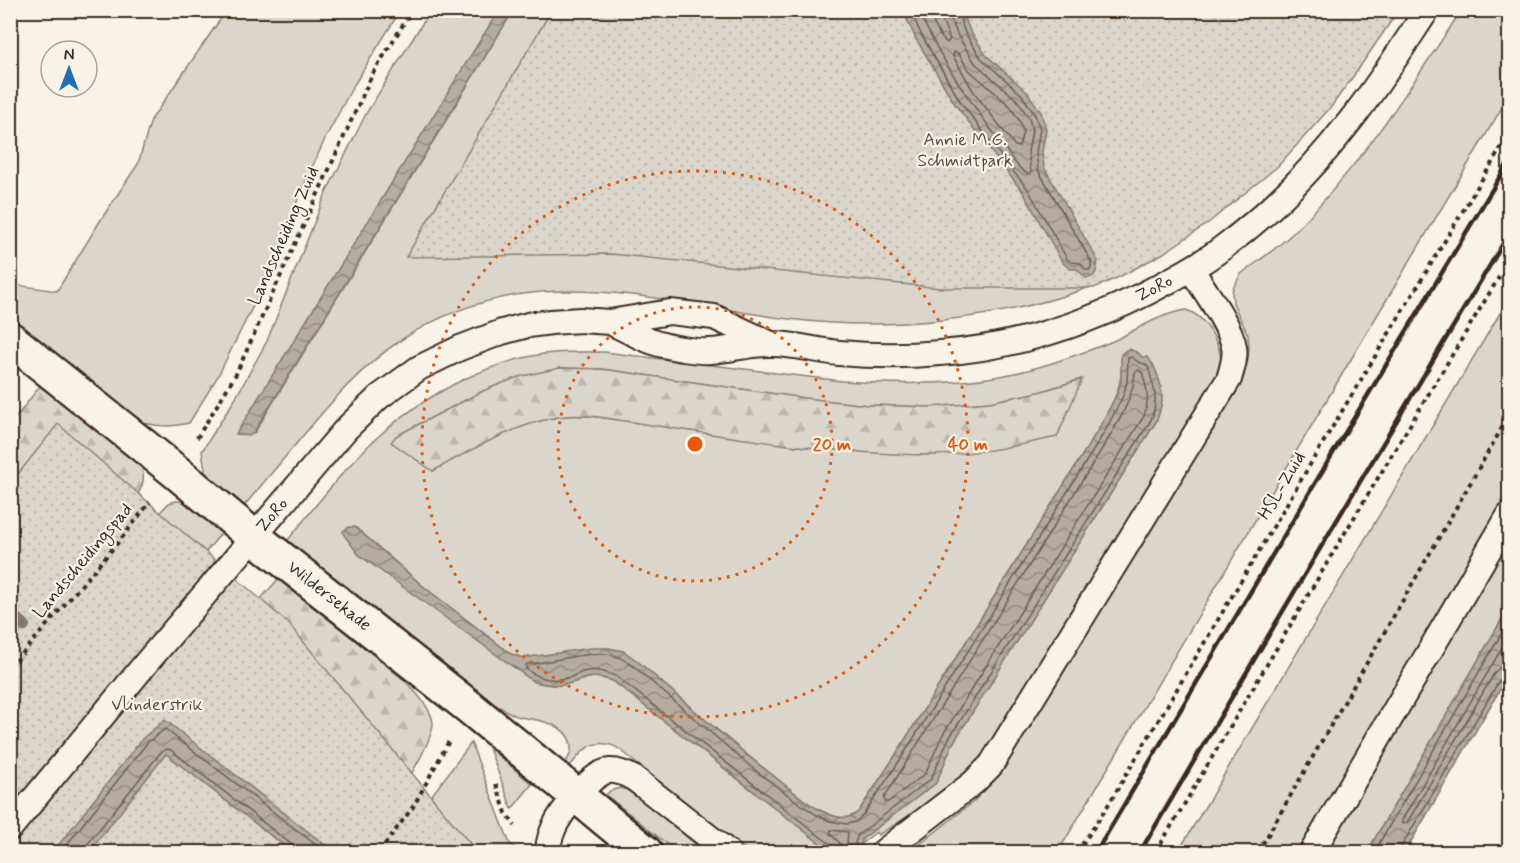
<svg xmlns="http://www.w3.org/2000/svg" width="1520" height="863" viewBox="0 0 1520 863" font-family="Mynerve,sans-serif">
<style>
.grass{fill:#dbd6cb;stroke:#8b8074;stroke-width:1.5;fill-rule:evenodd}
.forest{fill:url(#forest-firs);stroke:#8b8074;stroke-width:1.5}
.park{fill:url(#park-dots);stroke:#8b8074;stroke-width:1.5}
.water{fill:url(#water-waves);stroke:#84786c;stroke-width:1.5}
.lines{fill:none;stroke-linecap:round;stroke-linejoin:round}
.shore{stroke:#6b5e52;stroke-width:1.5}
.stream{stroke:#84786c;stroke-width:14}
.lane-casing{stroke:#3b2a1e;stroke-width:28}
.street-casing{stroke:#3b2a1e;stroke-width:38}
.path{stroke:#3b2a1e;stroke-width:4;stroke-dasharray:4.5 4.5;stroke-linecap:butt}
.lane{stroke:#f7f3e8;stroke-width:24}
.street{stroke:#f7f3e8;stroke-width:33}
.rail{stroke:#3b2a1e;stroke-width:4.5}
.ring{fill:none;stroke:#e8590c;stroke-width:3;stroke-dasharray:3 6}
.labels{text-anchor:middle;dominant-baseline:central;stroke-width:4.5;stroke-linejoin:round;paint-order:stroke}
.park-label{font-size:18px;fill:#5b4c41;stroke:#f7f3e8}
.street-label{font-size:18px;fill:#3b2a1e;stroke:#f7f3e8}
.centre{fill:#e8590c;stroke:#f7f3e8;stroke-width:3}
.ring-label{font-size:18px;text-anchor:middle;font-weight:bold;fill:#e8590c;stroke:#f7f3e8;stroke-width:4.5;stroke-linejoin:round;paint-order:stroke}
</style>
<defs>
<pattern id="forest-firs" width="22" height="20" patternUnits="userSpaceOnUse" patternTransform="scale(1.5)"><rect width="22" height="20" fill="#dbd6cb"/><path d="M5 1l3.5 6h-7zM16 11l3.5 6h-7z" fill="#bdb8ae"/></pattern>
<pattern id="park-dots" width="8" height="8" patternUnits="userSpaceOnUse" patternTransform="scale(1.5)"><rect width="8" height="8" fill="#dbd6cb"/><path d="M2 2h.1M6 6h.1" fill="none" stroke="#bdb8ae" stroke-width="1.8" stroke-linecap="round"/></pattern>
<pattern id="water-waves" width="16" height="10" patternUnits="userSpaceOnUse" patternTransform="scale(1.5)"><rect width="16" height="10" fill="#b4aca0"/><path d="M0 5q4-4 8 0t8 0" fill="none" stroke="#948c82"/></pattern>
</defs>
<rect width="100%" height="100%" fill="#f7f3e8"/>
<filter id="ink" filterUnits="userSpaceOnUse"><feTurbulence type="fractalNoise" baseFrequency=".0167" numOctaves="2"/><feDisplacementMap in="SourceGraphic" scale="12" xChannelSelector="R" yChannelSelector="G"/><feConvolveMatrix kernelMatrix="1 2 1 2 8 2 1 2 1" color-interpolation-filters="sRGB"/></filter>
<g filter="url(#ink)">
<!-- grass -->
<g class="grass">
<path d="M226 11H400L352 88 325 139 300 194 269 274 218 376 189 423C170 427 159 427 140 422L11 320 10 284 57 291 102 218 138 164 151 120Z"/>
<path d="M430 11H499L237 434 255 432 513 11H903L1090 287C999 321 884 331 789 319 652 302 528 256 401 340 362 366 331 402 301 438 282 461 263 483 244 506L206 476 202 451 235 399 267 341 326 193 367 112Z"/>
<path d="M1461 11H1509V96L1369 329 1058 852H910L973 802 998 774 1162 511 1238 384 1248 360 1249 347 1248 335 1233 303 1232 293 1233 288 1241 274C1258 261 1276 249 1292 234 1359 168 1409 89 1461 11Z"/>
<polygon points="1509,298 1509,492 1299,852 1178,852"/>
<path d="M1186 310C1204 315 1218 339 1221 358 1222 364 1219 370 1217 376L1174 446 1085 588 993 743C962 781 920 810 878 835L876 832 861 844 862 839 936 783 953 743 1156 422C1166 398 1160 387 1153 364L1126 350 1122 354C1123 387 1114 401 1098 430L895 756 859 811C851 818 844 819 834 816 814 810 796 794 780 781 730 743 684 701 636 660L623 651 608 648 523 658 511 654 424 587 355 527 534 682C543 683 553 686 562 685 586 682 585 672 613 681L831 852H749L632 760C621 748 604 737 587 748 581 752 575 760 570 766L566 762C579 743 565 727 545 722 536 719 526 719 517 716 509 713 500 707 492 703L287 541C316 506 347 464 381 434 424 396 486 362 544 354 564 351 583 352 604 352L842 381C897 385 961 385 1015 373 1035 369 1056 362 1076 355 1089 350 1102 346 1115 340 1138 329 1160 314 1186 310ZM560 368 602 369 804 398 868 405 931 407 990 402 1039 392 1081 379 997 449 932 455 865 452 798 446 598 417C588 416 576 415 566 416 523 420 470 450 433 471L396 436 483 391Z"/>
<path d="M176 501C195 501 209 518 223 531L124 651 72 613 163 509 169 503Z"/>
<polygon points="1509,540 1509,607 1367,852 1327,852"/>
<polygon points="471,743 510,844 520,852 392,852 417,815"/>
<polygon points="489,748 532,784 512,809"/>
<polygon points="620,788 627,790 638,797 705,852 677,852 606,795 610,791"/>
</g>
<!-- forest -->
<g class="forest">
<path d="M560 368 602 369 804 398 868 405 931 407 990 402 1039 392 1082 379 1057 437C1016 446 973 455 930 455 819 454 708 433 598 417 588 416 576 415 566 416 523 420 470 450 433 471L391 442 396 436 483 391 518 377Z"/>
<path d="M42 383 137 458C146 473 145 482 137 496L11 647V424Z"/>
<path d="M279 578 404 680C414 690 432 709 433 723 433 740 407 781 398 797L209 658Z"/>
</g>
<!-- park -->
<g class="park">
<polygon points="551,11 1398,11 1357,71 1331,107 1278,166 1207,224 1162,254 1119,277 1094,288 940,288 611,254 406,257"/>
<polygon points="58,424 288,623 477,852 11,852 10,484"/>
</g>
<!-- water -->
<g class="water">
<polygon points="499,10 513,11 254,432 249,436 236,434"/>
<path d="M903 11H962L970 31 986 55 1027 92 1041 112 1046 129 1042 152 1044 167 1098 261C1096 269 1098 278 1086 278L1077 269H1070L1062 262 1023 192 1003 167 955 104 916 39Z"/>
<path d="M1129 349 1138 353 1142 357H1147C1156 366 1162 385 1162 398 1162 406 1159 414 1156 422L953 743 936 783 862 839 861 844 868 852H831L613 681C586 672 586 681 562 685 553 686 543 683 534 682L359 555 344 535 343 531 349 527H355L424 587 511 654 523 658 591 648H608L623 651 636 660C684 701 730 743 780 781 796 794 814 810 834 816 844 819 851 818 859 811L895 756 1098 430 1117 394 1121 382V354Z"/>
<polygon points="1509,607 1509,674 1405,852 1367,852"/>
<polygon points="165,720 324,844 328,849 327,852 292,852 166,754 89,852 53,852 143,738"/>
</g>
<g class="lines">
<!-- shore -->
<g class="shore">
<polyline points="910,10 922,36 960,101 1007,164 1028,189 1067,259 1071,262 1080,263 1086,270 1089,270 1091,268 1091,261 1038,170 1036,152 1040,129 1035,115 1022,95 981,58 965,33 957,10"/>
<path d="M918 10C940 59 970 102 1002 144 1009 153 1018 171 1029 174L1031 172 1028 152 1032 130 1029 118 1017 100 975 63 958 36 950 17V10"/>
<path d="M928 10C933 21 938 36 947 43L950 39 942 20 941 10"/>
<polygon points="954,52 958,53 969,70 1010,106 1020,122 1023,131 1019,147 1015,146 974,92 953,56"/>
<path d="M1138 370 1142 372C1147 388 1150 400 1144 416L942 736 925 774 888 802H885L884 798 1110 436C1122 416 1133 396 1135 373Z"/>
<polyline points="1510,634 1402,820 1402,824 1407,823 1495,672 1502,666 1510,665"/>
<polyline points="61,852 147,743 165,729 320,848 322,852"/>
<polyline points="85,852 86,846 161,752 167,749 171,750 292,845 295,848 295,852"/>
<path d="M834 852 833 846 821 837 616 676C607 673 598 669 588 671 582 671 576 675 571 677 555 682 539 679 526 669V665L528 664C552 662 584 652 607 654 617 655 624 660 632 665L751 767 796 801 817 815 830 821 846 824 856 822 864 814 900 760 1104 433 1123 396 1127 382 1128 358 1132 357 1138 362 1145 364 1148 367C1154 387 1159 399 1151 420L948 740 931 779 858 835 855 843 860 852"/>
<polyline points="842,852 840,843 830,834 831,830 848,832 847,843 850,852"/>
<polyline points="1374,852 1510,619"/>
<polyline points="1401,852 1401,847 1502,676 1505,673 1510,673"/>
</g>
<!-- stream -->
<polyline class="stream" points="10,615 23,625"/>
<!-- lane casing -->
<g class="lane-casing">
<g id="lane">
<path id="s1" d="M610 322C625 329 647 342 663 345 674 348 699 352 710 351 731 350 752 343 772 344 795 344 817 351 839 353 872 356 907 356 940 353 1020 347 1098 320 1167 282 1186 272 1204 262 1221 249 1269 214 1313 169 1350 121 1378 86 1402 48 1427 10"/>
<path id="s2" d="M10 828 147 662 346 429 379 397 419 368 460 348 502 332 528 325 551 322 580 320 610 322 670 312 714 317 771 344"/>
<path d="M548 852C548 845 550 837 553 830 559 814 592 772 609 771 618 770 628 775 635 779L728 852"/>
<path d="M883 852 973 783 991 765 1229 379C1232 369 1236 357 1234 347 1231 326 1203 288 1191 269"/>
<polyline points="1312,852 1510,514"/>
</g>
</g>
<!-- street casing -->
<g class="street-casing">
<g id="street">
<path id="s3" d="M10 339 175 471 254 537 468 706 645 852"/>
</g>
</g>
<!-- path -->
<g class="path">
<polyline points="197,438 236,374 372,75 412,10"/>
<polyline points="10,668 121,539 150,502"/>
<polyline points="496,784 506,813 515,826"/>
<polyline points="379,852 413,807 449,741"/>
<polyline points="1077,852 1104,812 1330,431 1510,133"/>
<polyline points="1156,852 1346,531 1510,259"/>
<polyline points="1258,852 1510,414"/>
</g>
<!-- lane -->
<use href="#lane" class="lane"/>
<!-- street -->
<use href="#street" class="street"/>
<!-- rail -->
<g class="rail">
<polyline points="1096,852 1342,438 1510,160"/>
<polyline points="1140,852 1334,525 1510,232"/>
</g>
</g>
</g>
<!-- distance rings -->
<g class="ring">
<circle cx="695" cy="444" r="137"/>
<circle cx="695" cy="444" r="273"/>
</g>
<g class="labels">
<!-- park labels -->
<g class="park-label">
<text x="965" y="140">Annie M.G.<tspan x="965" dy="21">Schmidtpark</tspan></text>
<text x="157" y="705">Vlinderstrik</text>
</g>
<!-- street labels -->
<g class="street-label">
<text transform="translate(284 236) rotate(-66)">Landscheiding Zuid</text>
<text stroke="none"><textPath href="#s1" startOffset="562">ZoRo</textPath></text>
<text transform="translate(1282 486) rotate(-59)">HSL-Zuid</text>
<text stroke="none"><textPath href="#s2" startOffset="408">ZoRo</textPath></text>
<text transform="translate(83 561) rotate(-50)">Landscheidingspad</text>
<text stroke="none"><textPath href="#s3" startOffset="410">Wildersekade</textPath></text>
</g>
</g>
<circle cx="695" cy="444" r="9" class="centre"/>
<g class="ring-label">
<text x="832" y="450">20 m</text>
<text x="968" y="450">40 m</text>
</g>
<!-- margin -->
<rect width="1520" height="863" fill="none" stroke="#f7f3e8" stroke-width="36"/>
<rect x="18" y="18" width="1484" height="827" fill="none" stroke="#3b2a1e" stroke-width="2" filter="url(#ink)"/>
<!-- north arrow -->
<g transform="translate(69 69)"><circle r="28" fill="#f7f3e8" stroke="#aca397" stroke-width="1.5"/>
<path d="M0-4.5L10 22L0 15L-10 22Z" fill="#1f6fb2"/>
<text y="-9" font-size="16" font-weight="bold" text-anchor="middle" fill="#3b2a1e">N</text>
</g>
</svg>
